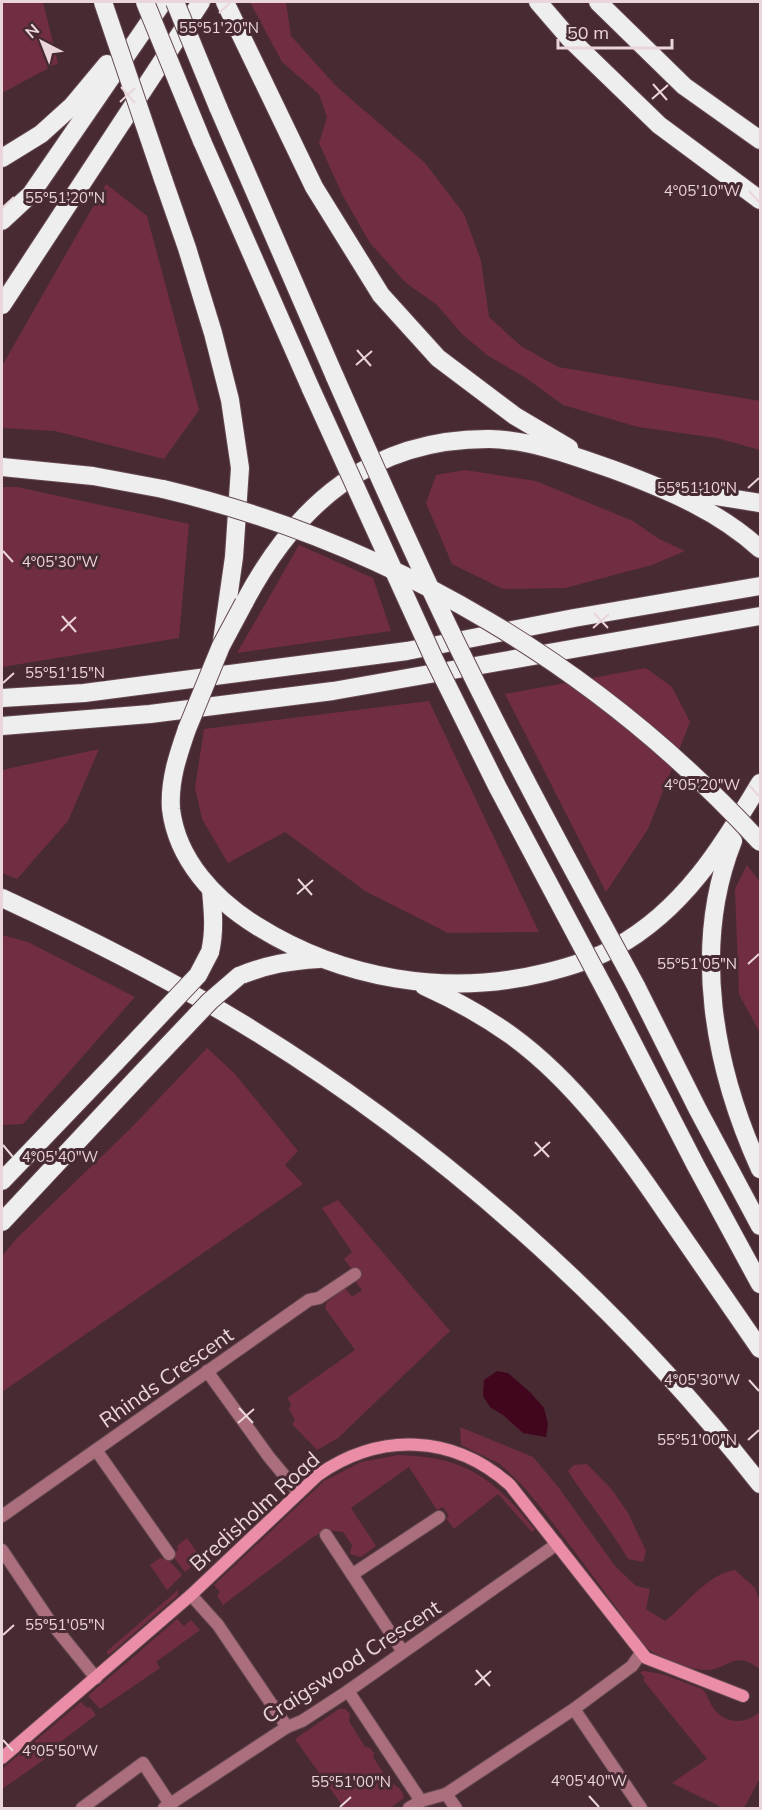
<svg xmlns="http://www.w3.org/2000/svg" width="762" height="1810" viewBox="0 0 762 1810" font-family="Mulish,sans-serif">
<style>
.green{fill:#712e43}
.water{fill:#41061d}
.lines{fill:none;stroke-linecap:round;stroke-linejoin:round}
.street-casing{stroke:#654950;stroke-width:14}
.secondary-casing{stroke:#654950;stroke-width:14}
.highway-casing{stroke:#654950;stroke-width:20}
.street{stroke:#aa6e7d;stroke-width:12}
.secondary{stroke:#eb8da7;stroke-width:12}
.highway{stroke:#eee;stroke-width:18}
.highway-bridge-casing{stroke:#654950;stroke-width:20;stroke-linecap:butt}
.highway-bridge{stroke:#eee;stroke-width:18}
.ticks{fill:none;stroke:#ead5da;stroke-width:2}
.labels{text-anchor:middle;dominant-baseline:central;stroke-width:6;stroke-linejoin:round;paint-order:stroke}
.street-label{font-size:21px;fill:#ead5da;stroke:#482a32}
.ticks-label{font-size:15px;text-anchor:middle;fill:#ead5da;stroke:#482a32;stroke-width:6;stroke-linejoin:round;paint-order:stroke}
</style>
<rect width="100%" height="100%" fill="#482a32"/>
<!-- green -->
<g class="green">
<polygon points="2,2 43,2 58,63 2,93"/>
<polygon points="250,2 286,2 291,36 336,86 425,163 464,214 481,261 489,317 521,346 558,367 760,401 760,450 717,438 638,427 563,405 526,378 487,355 462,334 436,304 406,283 370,243 343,196 319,143 327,117 319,94 282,62"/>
<polygon points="106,184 147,216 199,410 164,459 55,431 2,428 2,366"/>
<polygon points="465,470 536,481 633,521 659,539 685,551 652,565 565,588 503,589 452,564 426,503 436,475"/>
<polygon points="2,487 17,487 189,524 179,638 2,667"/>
<polygon points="299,545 373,578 391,631 237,653"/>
<polygon points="646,668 672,687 690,722 648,829 606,892 505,694"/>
<polygon points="429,701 539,932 448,933 365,891 285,832 228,863 202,819 195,788 204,729"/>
<polygon points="99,749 68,821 17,879 2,873 2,770"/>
<polygon points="747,865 760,882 760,1033 739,994 735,889"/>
<polygon points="2,935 28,942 135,997 23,1124 2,1125"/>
<polygon points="207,1048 235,1074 298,1151 285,1165 303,1184 2,1392 2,1256 17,1238 132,1127"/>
<polygon points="338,1200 450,1331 338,1438 317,1450 292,1424 295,1420 289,1409 291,1404 287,1398 355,1350 325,1308 327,1302 345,1288 352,1297 362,1290 355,1281 359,1278 344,1259 352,1252 322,1208"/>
<path d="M460 1427 533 1457 559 1488 615 1566 636 1586 650 1589 646 1609 665 1621C686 1605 707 1574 735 1570L755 1588 760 1602V1669C732 1648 728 1671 705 1670 691 1670 671 1661 658 1655 640 1647 627 1622 616 1607 585 1566 556 1525 523 1486L500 1464 461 1445Z"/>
<path d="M398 1455C467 1457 493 1478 535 1530L532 1532 498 1494 454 1529 446 1518 449 1516 443 1507 437 1510 409 1467 351 1508 376 1546 361 1557 350 1554 352 1545 343 1532 327 1530 313 1537 223 1605 217 1596 220 1592 214 1585 324 1481 361 1462Z"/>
<path d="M587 1464 613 1491 628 1513 646 1551 643 1562 628 1559C610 1528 587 1501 568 1471L574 1465Z"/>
<polygon points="187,1538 201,1558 185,1572 172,1555 178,1550 177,1546"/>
<polygon points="160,1558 165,1559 167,1558 182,1575 167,1590 150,1565"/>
<polygon points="178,1590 178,1595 109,1655 106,1652"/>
<polygon points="177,1619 184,1626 191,1620 200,1630 156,1662 160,1668 100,1709 88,1696"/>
<path d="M644 1671 662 1674 702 1689C708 1695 709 1703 714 1709 726 1725 746 1724 760 1712V1778L744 1808H723L672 1783 707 1759 643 1680 645 1678 640 1672Z"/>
<polygon points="81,1702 87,1708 90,1707 96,1715 51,1749 45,1759 2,1789 2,1769"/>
<path d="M339 1709H345L350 1714 349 1721 365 1747 370 1748 374 1753 373 1757C378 1764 382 1772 388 1779 394 1787 402 1786 404 1798L390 1808H344L295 1739Z"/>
</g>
<!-- water -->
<polygon class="water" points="497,1371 508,1373 531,1393 544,1408 548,1424 546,1437 523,1433 503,1415 490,1407 483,1396 484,1380"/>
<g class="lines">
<!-- street casing -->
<g class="street-casing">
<g id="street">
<polyline points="207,1371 269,1457 298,1492"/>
<polyline points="96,1450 169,1554"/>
<polyline points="2,1516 309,1300 319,1298 355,1274"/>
<polyline points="326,1535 403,1652"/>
<polyline points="2,1550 49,1620 96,1678"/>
<polyline points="353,1574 439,1517"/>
<polyline points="191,1595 218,1625 287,1727"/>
<polyline points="641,1653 632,1666 574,1709 641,1808"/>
<polyline points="348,1691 421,1801"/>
<polyline points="446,1794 456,1808"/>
<polyline points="82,1808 143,1763 170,1804"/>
<polyline points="164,1808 287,1727 302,1721 348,1691 557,1544"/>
<polyline points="409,1808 421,1801 446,1794 574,1709"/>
</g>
</g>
<!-- secondary casing -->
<g class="secondary-casing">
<path id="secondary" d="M2 1758 191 1595 318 1475C380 1432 453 1434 510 1485L646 1658 743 1696"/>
</g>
<!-- highway casing -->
<g class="highway-casing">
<g id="highway">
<polyline points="225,2 314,187 381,295 438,358 515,416 569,448"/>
<polyline points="538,2 569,38 659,125 760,200"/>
<polyline points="598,2 684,86 760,140"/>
<polyline points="218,107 335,377"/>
<polyline points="202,141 311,389"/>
<polyline points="2,158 41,134 72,106 107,64"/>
<polyline points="163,179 187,248 213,333 230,400 240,468 234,557 222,641"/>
<polyline points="2,221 31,194 163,2"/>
<polyline points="2,305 201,2"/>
<polyline points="2,467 93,476 163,489"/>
<polyline points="678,490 760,503"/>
<path d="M244 603C296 504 372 438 490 439 533 440 577 457 617 471 668 490 720 512 760 549"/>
<polyline points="2,698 84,693 407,651 574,618 760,586"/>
<polyline points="2,726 150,714 333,691 760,616"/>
<path d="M187 729C178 755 169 781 171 809 177 860 215 900 257 926 342 979 446 997 544 973 569 967 593 960 616 947 683 910 722 847 760 783"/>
<path d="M733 841C691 947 714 1068 760 1169"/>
<path d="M2 898C84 936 166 977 243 1024 440 1144 618 1303 760 1484"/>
<path d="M210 952C215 931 213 912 211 890"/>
<path d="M239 976C269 964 288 961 319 959"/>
<path d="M424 986C455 1000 484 1016 512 1036 575 1082 623 1149 667 1214 698 1259 729 1304 760 1349"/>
<polyline points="636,986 698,1110 760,1226"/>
<polyline points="609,997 696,1166 760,1284"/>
<polyline points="2,1181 116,1062"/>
<polyline points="2,1222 136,1079"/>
</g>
</g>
<!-- street -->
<use href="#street" class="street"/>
<!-- secondary -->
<use href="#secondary" class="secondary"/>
<!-- highway -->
<use href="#highway" class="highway"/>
<!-- highway-bridge casing -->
<g class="highway-bridge-casing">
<g id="highway-bridge">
<polyline points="103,2 163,179"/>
<polyline points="145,2 202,141"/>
<polyline points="175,2 218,107"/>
<path d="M335 377C377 472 418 566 464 659 518 769 577 877 636 986"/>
<polyline points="311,389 434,659 497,786 609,997"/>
<path d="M163 489C394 544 600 668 760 842"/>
<polyline points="187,729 221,646 244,603"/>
<polyline points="116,1062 198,975 210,952"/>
<polyline points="136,1079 210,1001 239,976"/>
</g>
</g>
<!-- highway-bridge -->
<use href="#highway-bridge" class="highway-bridge"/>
</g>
<!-- ticks -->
<path class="ticks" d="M219 13 230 3M653 84 667 100M121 87 135 103M652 99 668 85M120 102 135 88M749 191 759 202M3 207 14 197M357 350 371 366M356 365 372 351M748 488 759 478M3 551 13 562M594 613 608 628M62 616 76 632M593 628 609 614M61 631 76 617M3 683 14 673M749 785 759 796M298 879 312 895M297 894 313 880M748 964 759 954M535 1142 549 1157M3 1145 13 1157M534 1156 550 1142M749 1380 759 1391M239 1408 253 1423M238 1423 254 1409M748 1440 759 1430M3 1635 14 1625M476 1670 490 1686M475 1685 491 1671M3 1740 13 1751M589 1796 599 1807M340 1807 351 1797"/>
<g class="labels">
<!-- street labels -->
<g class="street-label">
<text transform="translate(166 1377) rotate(-35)">Rhinds Crescent</text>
<text transform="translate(254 1511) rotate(-42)">Bredisholm Road</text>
<text transform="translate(351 1661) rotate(-33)">Craigswood Crescent</text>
</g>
</g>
<g class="ticks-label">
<text x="219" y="33">55°51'20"N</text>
<text x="702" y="196">4°05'10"W</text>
<text x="65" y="203">55°51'20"N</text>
<text x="697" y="493">55°51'10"N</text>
<text x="60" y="567">4°05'30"W</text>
<text x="65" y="678">55°51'15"N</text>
<text x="702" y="790">4°05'20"W</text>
<text x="697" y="969">55°51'05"N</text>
<text x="60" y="1162">4°05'40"W</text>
<text x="702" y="1385">4°05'30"W</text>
<text x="697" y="1445">55°51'00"N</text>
<text x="65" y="1630">55°51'05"N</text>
<text x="60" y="1756">4°05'50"W</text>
<text x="589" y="1786">4°05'40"W</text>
<text x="351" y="1787">55°51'00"N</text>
</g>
<!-- border -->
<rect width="762" height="1810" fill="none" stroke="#ead5da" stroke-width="6"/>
<!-- north arrow -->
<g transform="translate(42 42) rotate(318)" stroke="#482a32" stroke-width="4.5" paint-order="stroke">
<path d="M0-4.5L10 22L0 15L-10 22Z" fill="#ead5da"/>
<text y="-9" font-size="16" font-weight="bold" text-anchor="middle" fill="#ead5da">N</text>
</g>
<!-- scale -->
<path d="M558 39v9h114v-9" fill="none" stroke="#ead5da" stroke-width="3"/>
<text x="567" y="39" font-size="18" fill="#ead5da" stroke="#482a32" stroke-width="4.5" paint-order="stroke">50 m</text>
</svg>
